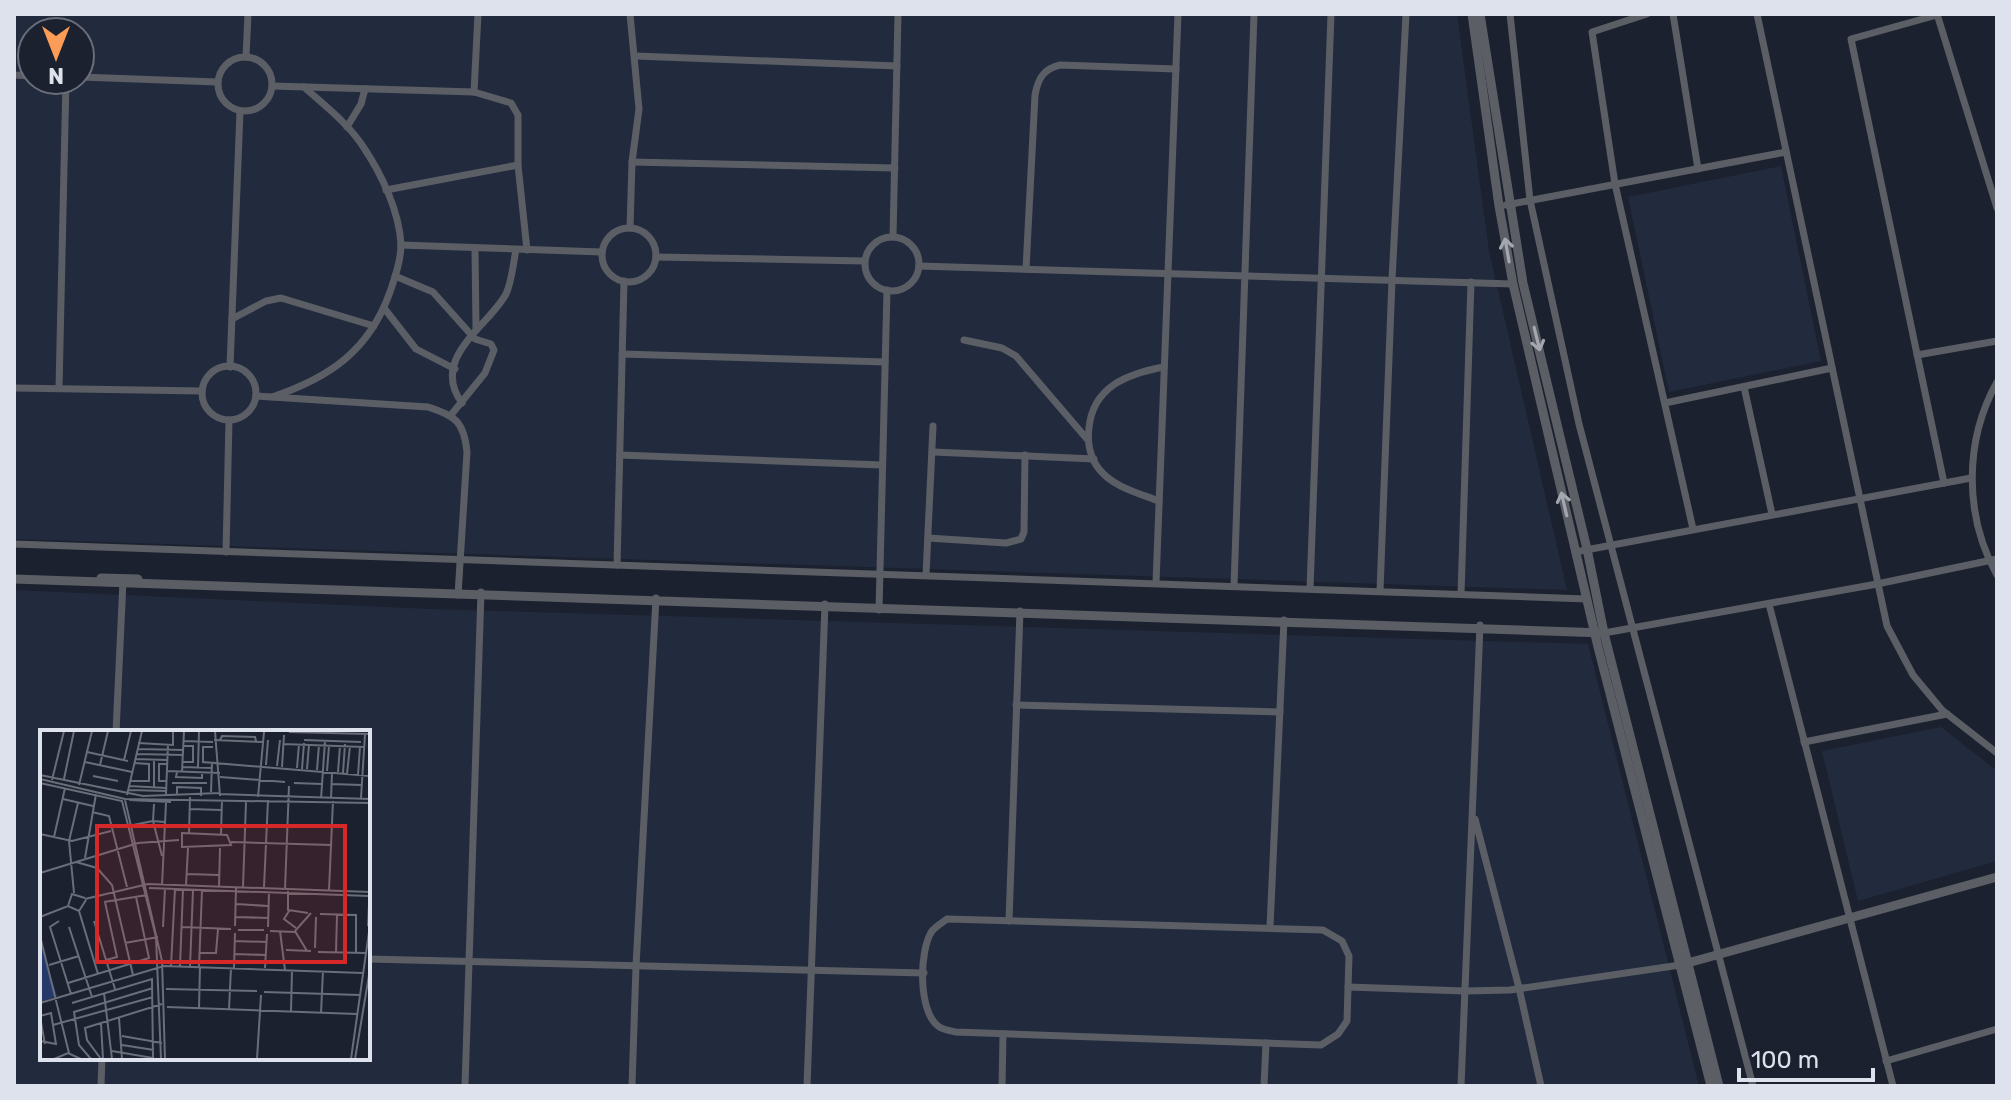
<svg xmlns="http://www.w3.org/2000/svg" width="2011" height="1100" viewBox="0 0 2011 1100" font-family="Rubik,sans-serif">
<style>
.built{fill:#222a3d;fill-rule:evenodd}
.lines{fill:none;stroke-linecap:round;stroke-linejoin:round}
.minor{stroke:#5b5e65;stroke-width:7}
.tertiary{stroke:#5b5e65;stroke-width:9}
.oneway{stroke:#a3a7af}
.inset-road{fill:none;stroke:#696e7a;stroke-width:2}
.view{fill:#d62828;fill-opacity:0.15;stroke:#d62828;stroke-width:4}
.inset-edge{fill:none;stroke:#dee2ec;stroke-width:4}
</style>
<rect width="100%" height="100%" fill="#1b212e"/>
<!-- built -->
<g class="built">
<path d="M14 14H1457L1489 251 1567 590 14 539ZM32 32H80V80H32Z"/>
<polygon points="1781,166 1821,361 1669,392 1628,197"/>
<path d="M14 590 430 609 1588 644 1699 1086H14ZM42 732H368V1058H42Z"/>
<polygon points="1941,727 1997,771 1997,861 1858,901 1822,751"/>
</g>
<g class="lines">
<!-- minor -->
<g class="minor">
<polyline points="1510,14 1530,200 1579,424 1753,1086"/>
<polyline points="1647,14 1592,32 1615,184 1693,529"/>
<polyline points="1673,14 1698,169"/>
<polyline points="1757,14 1887,626 1913,675 1942,710 1997,753"/>
<polyline points="1937,14 1997,208"/>
<polyline points="1937,15 1851,39 1944,483"/>
<polyline points="636,56 897,66"/>
<circle cx="245" cy="84" r="27"/>
<polyline points="246,57 248,14"/>
<polyline points="14,75 32,76"/>
<polyline points="80,77 217,82"/>
<polyline points="272,86 474,92 511,103 518,115 518,165 527,250"/>
<polyline points="474,92 478,14"/>
<polyline points="347,127 361,104 365,89"/>
<polyline points="632,162 895,168"/>
<polyline points="386,190 518,165"/>
<polyline points="1506,205 1786,152"/>
<circle cx="629" cy="255" r="27"/>
<polyline points="630,228 632,162 639,109 630,14"/>
<circle cx="892" cy="264" r="27"/>
<polyline points="893,237 898,14"/>
<polyline points="401,245 602,252"/>
<polyline points="475,249 476,328"/>
<polyline points="656,257 864,261"/>
<polyline points="919,266 1513,284"/>
<path d="M1026 269 1035 95C1038 79 1043 69 1060 65L1176 69"/>
<polyline points="395,276 433,292 475,339 491,344 494,350 485,373 451,415"/>
<polyline points="384,308 416,349 455,369"/>
<polyline points="232,319 266,301 281,298 374,326"/>
<polyline points="964,340 1002,348 1016,356 1087,439"/>
<polyline points="622,354 885,362"/>
<polyline points="1917,355 1997,341"/>
<circle cx="229" cy="393" r="27"/>
<polyline points="230,367 240,111"/>
<path d="M1997 382C1964 441 1964 516 1997 575"/>
<polyline points="1744,387 1772,514"/>
<polyline points="14,388 202,391"/>
<polyline points="59,388 66,80"/>
<path d="M256 396 428 407C455 416 464 421 467 452L458 595"/>
<path d="M272 397C329 378 369 351 390 292 395 277 401 260 401 244 399 211 382 175 364 148 349 124 325 106 304 87"/>
<path d="M462 403C429 358 489 326 506 294 512 281 513 264 516 250"/>
<polyline points="1665,403 1832,368"/>
<polyline points="933,452 1094,459"/>
<polyline points="620,455 882,465"/>
<path d="M1159 501C1138 493 1113 487 1099 469 1090 458 1087 442 1089 428 1093 386 1128 374 1163 367"/>
<polyline points="928,538 1006,543 1021,539 1024,532 1025,455"/>
<polyline points="14,544 1587,599"/>
<polyline points="226,552 229,420"/>
<polyline points="1575,552 1971,478"/>
<polyline points="617,565 624,281"/>
<polyline points="926,575 933,426"/>
<polyline points="1156,583 1178,14"/>
<polyline points="1234,586 1254,14"/>
<polyline points="1310,589 1331,14"/>
<polyline points="1380,591 1392,280 1406,14"/>
<polyline points="1461,594 1471,282"/>
<polyline points="1769,604 1893,1086"/>
<polyline points="879,610 887,290"/>
<polyline points="1604,633 1877,584 1997,559"/>
<polyline points="1016,705 1280,712"/>
<polyline points="116,732 123,581"/>
<polyline points="1804,742 1947,714"/>
<polyline points="1475,819 1519,988 1541,1086"/>
<path d="M947 919 1323 930 1342 941 1349 956 1347 1021 1338 1034 1321 1045 956 1032C951 1031 943 1030 938 1026 918 1011 919 950 932 931 936 926 942 923 947 919Z"/>
<polyline points="1009,921 1020,611"/>
<polyline points="1270,927 1284,620"/>
<polyline points="368,959 924,973"/>
<polyline points="1348,987 1465,991 1510,990 1680,965"/>
<polyline points="1886,1061 1997,1029"/>
<polyline points="101,1086 102,1058"/>
<polyline points="465,1086 481,592"/>
<polyline points="632,1086 636,966 656,598"/>
<polyline points="807,1086 825,604"/>
<polyline points="1002,1086 1003,1034"/>
<polyline points="1264,1086 1266,1043"/>
<polyline points="1461,1086 1480,625"/>
</g>
<!-- tertiary -->
<g class="tertiary">
<polyline points="1472,14 1499,206 1513,284 1598,647 1711,1086"/>
<polyline points="1480,14 1523,283 1587,549 1604,633 1719,1086"/>
<polyline points="101,578 138,579"/>
<polyline points="14,579 1604,633"/>
<polyline points="1684,964 1997,877"/>
</g>
</g>
<!-- one-way arrows -->
<defs><path id="oneway-shaft" d="M-6 0H5M1.5-3L5.5 0L1.5 3" fill="none" stroke-width="1.6" stroke-linecap="round" stroke-linejoin="round" transform="scale(2)"/></defs>
<g class="oneway">
<use href="#oneway-shaft" transform="translate(1507 250) rotate(-100)"/>
<use href="#oneway-shaft" transform="translate(1537 339) rotate(76)"/>
<use href="#oneway-shaft" transform="translate(1564 504) rotate(-103)"/>
</g>
<!-- overview -->
<g transform="translate(40 730)">
<rect width="330" height="330" fill="#1b212e"/>
<path d="M0 211 17 266 0 272Z" fill="#25396b"/>
<path class="inset-road" d="M175 1 180 66M249 2 330 4M174 10 223 12M180 10 182 6 215 7 216 11M264 10 321 12M143 11 173 12M98 13 133 15V1M243 14 324 17M173 17H163V32L330 46M0 19 1 46M98 19 143 20M47 22 88 31M97 24 143 25M95 29 127 30M84 30 91 1M45 32 92 42M142 32H153V16H143M60 35 68 1M226 35 228 10M237 36 240 10M142 37 172 38M242 37 244 5M158 38 159 1M257 38 259 14M262 39 264 13M267 39 269 15M277 40 279 15M127 41 180 43M287 41 289 16M137 42 136 47 162 48V42M142 42 144 1M298 42 300 16M303 43 305 14M307 44 310 16M0 45 103 66 179 63M318 45 320 17M53 46 78 51M180 47 245 52M0 49 85 69 330 73M24 49 34 1M12 50 24 1M91 51H109V34L94 33M127 51H119V34H127M0 53 82 71 116 207 121 329M132 53H167M254 53 282 54M291 54 321 55M39 55 52 1M89 56 126 58M114 57V29M88 60 126 61M171 62 172 33M126 64 128 14M137 64V57L161 58V66M179 64 330 69M87 65 102 1M218 67 224 2M321 68 325 4M23 69 53 76M281 69 285 11M291 69 292 42M85 70 122 231 125 329M89 70 131 72M114 74 113 91 125 92M149 79 182 80M52 82 69 86 87 157M93 95 113 91 122 126M142 103 187 105 191 115 142 117ZM149 103 150 67M0 104 32 111 71 101M181 104 182 70M14 107 25 58M191 112 291 115M45 128 56 64M36 132 57 138 72 155 93 245M0 143 98 113 139 110M147 144 179 145M122 155 126 73M146 155 148 118M179 156 180 118M203 157 206 72M224 157 228 70M109 158 329 166M245 159 249 56M289 160 293 71M248 161V180L268 183M34 163 29 111 38 73M45 169 108 154 330 162M64 172 107 165M65 172 77 227 66 230M196 174 228 176M28 176 32 164 45 168M39 181 58 244M249 181 244 189 256 198M280 184 316 185V223M0 187 28 176 39 181 46 170M196 187 228 188M19 191 10 197 31 264M54 191 75 259M195 196 196 158M328 196 330 152M29 197 52 267M123 197 125 159M142 197 191 199M228 197 229 162M198 200H224M230 201 255 202M240 201 245 240M0 206 29 323M194 211 227 212M85 213 118 207M275 218 276 187M246 220 271 221M267 221 255 201 271 183M278 222 326 223M296 222 297 185M160 223H176L178 199M194 224 226 225M9 235 39 226M131 236 135 159M140 236 143 159M150 237 153 160M159 237 162 160M194 238 195 203M225 238 227 204M28 253 109 228 96 167M126 259 217 261M224 262 320 265M64 263 72 329M0 273 124 236 323 243M32 273 112 249 113 329M127 277 317 284M159 278 160 237M189 279 191 238M251 281 252 240M281 283 283 241M0 286 11 283 16 314 0 311M0 287 5 314M79 288 82 329M61 293 63 329M13 295 113 267M82 306 122 313M82 315 114 320M72 321 113 328M14 329 28 323 41 329M51 329 39 315 34 282 113 258M61 329 47 310 45 298 122 274M217 329 221 265M311 329 330 195M315 329 330 239"/>
<path class="view" d="M57 96H305V232H57Z"/>
<rect width="330" height="330" class="inset-edge"/>
</g>
<!-- border -->
<rect width="2011" height="1100" fill="none" stroke="#dee2ec" stroke-width="32"/>
<!-- north arrow -->
<g transform="translate(56 56) rotate(180)"><circle r="38" fill="#1b212e" stroke="#696e7a" stroke-width="2"/>
<path d="M0-6L14 30L0 20L-14 30Z" fill="#fd9c56"/>
<text y="-12" font-size="22" font-weight="bold" text-anchor="middle" fill="#dee2ec">N</text>
</g>
<!-- scale -->
<path d="M1739 1068v12h134v-12" fill="none" stroke="#dee2ec" stroke-width="4"/>
<text x="1751" y="1068" font-size="24" fill="#dee2ec" stroke="#1b212e" stroke-width="6" paint-order="stroke">100 m</text>
</svg>
